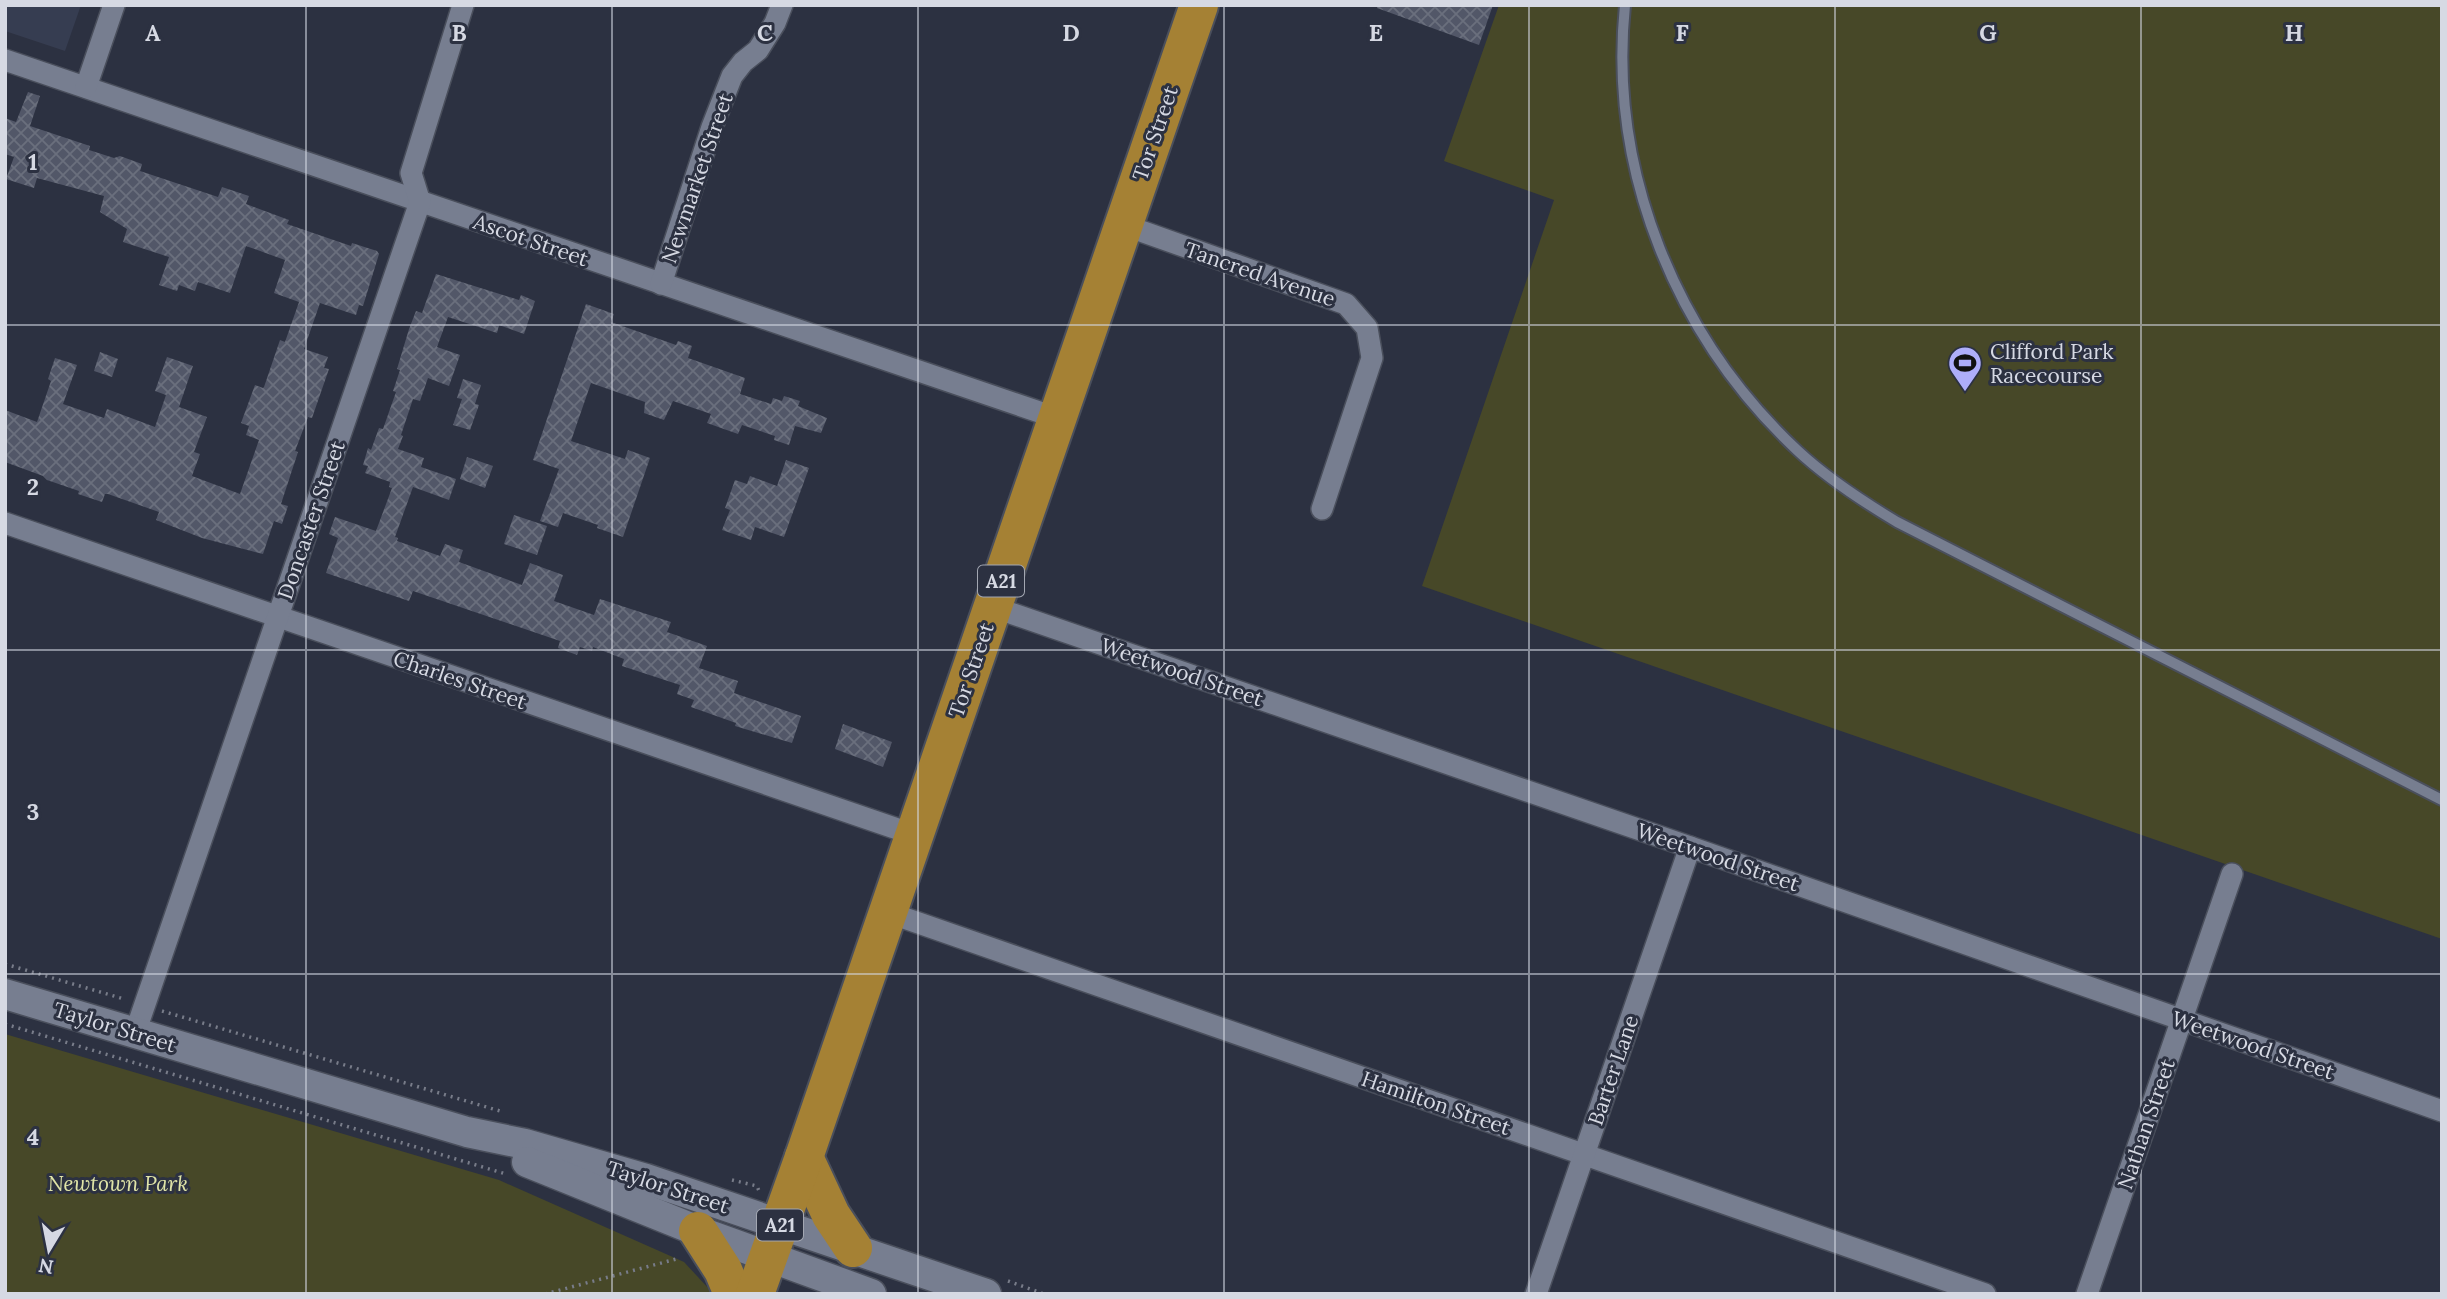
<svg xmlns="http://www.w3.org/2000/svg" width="2447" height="1299" viewBox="0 0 2447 1299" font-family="Lora,serif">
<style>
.built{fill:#363d51}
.green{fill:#474828}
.building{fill:url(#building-cross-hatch)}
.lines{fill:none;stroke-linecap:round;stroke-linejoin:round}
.lane-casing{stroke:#4a4f5c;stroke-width:14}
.street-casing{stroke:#4a4f5c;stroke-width:24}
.secondary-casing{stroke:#4a4f5c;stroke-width:33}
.highway-casing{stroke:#4a4f5c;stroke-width:42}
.path{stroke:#787c89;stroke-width:3.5;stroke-dasharray:2 5;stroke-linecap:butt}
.lane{stroke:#777e90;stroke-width:10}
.street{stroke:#777e90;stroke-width:21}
.secondary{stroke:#777e90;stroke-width:30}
.highway{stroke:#a58134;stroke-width:38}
.grid{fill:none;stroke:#d6d9e3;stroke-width:2;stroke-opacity:0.55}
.labels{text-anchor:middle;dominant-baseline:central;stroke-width:6;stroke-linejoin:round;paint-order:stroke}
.shield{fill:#2c3141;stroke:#a3a7b2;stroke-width:2}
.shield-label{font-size:19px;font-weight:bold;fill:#d6d9e3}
.street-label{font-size:21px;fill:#d6d9e3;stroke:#2c3141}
.poi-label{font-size:21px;fill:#d6d9e3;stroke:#2c3141;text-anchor:start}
.park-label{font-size:21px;font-style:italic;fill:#e0e4a7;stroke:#2c3141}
.grid-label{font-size:23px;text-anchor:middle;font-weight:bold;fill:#d6d9e3;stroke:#2c3141;stroke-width:6;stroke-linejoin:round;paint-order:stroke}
</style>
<defs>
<pattern id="building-cross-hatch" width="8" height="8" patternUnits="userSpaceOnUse" patternTransform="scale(1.75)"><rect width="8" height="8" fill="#525768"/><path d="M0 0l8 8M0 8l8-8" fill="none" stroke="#6a6f7d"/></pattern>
</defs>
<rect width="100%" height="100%" fill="#2c3141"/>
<!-- built -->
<polygon class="built" points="5,5 81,5 65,51 5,31"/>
<!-- green -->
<g class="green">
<polygon points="1499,5 2442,5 2442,939 1422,586 1554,200 1444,161"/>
<polygon points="5,1034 499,1180 684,1262 710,1290 710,1294 5,1294"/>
</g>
<!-- building -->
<g class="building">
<polygon points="1378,5 1493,5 1479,45 1377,8"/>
<polygon points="28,92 40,96 30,126 90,146 89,150 114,158 120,156 142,164 140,171 218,197 222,187 249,196 246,204 289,220 287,224 351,246 352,243 377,251 379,254 363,306 359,305 356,315 320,303 304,349 328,357 324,368 329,369 312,418 308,417 295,451 298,452 281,504 288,506 282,524 274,521 263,554 202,538 156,520 159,512 108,494 105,494 102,502 78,494 79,491 47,480 43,476 5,462 5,410 37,422 51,381 48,379 55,358 77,365 63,404 104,418 107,409 155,427 166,395 155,391 167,357 193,366 179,407 207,417 194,452 200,454 192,476 240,494 259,440 246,435 249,426 241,423 255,385 263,388 264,387 280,340 285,342 299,302 274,293 285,260 246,246 230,293 198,282 195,291 179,285 177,291 159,285 169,257 123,242 127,229 100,212 104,196 37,178 34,188 6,179 14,157 5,154 5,118 16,122"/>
<polygon points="436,274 519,300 521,295 535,301 524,334 499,325 497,333 448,317 437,347 460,355 449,386 428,378 420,401 413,399 401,435 403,436 398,449 424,458 421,467 456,479 449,500 413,487 395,537 398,538 397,541 440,556 445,544 463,550 459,562 522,585 530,563 563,575 554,601 594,615 600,599 671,622 667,632 707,646 699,668 738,681 734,693 801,716 792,743 735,726 736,723 691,707 694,700 677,694 680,685 622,666 624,659 593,647 592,651 580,647 577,655 558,648 560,641 413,591 409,601 326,573 338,538 329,534 335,517 376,531 392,488 389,487 390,482 365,473 368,466 363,465 368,448 371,450 379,428 383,429 396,392 393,391 400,370 397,369 409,329 416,311 422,313"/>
<polygon points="586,304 614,314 611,322 676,345 678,341 692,346 688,358 745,378 740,394 771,404 773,398 782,401 784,396 800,401 798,406 827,418 821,433 795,426 789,445 774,440 775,436 742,425 738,434 707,423 711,414 673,401 664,420 644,413 645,402 591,383 571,441 625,459 628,450 650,458 623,537 597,528 598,525 563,513 558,527 540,521 559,469 533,460"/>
<polygon points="100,352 118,359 112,377 94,371"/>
<polygon points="463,379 481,385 475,404 479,405 470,430 453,425 462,399 457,398"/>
<polygon points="467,457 493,466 485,488 460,479"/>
<polygon points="786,460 809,468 784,537 755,527 751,540 722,530 730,510 725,508 735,480 747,484 750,476 777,486"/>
<polygon points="514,515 547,526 537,555 504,544"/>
<polygon points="843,724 892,742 883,767 835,749"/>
</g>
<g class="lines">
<!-- lane casing -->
<g class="lane-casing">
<path id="lane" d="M1625 5C1608 171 1676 337 1798 451 1828 479 1862 501 1897 522L2442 800"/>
</g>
<!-- street casing -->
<g class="street-casing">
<g id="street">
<polyline points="5,60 1057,418"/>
<polyline points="86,87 114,5"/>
<polyline points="1124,225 1346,304 1367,328 1372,358 1322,509"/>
<polyline points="661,284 712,127 732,76 743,62 758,50 775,23 782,5"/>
<polyline points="5,523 915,835"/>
<polyline points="993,607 1690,847 2442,1111"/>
<polyline points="887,912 1985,1294"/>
<polyline points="135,1033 420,202 411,173 463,5"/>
<polyline points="1536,1294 1690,847"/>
<polyline points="2087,1294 2232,874"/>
</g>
</g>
<!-- secondary casing -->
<g class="secondary-casing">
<g id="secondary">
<polyline points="5,994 467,1132 525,1144 646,1179 986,1294"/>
<polyline points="527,1162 698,1231 871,1294"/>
</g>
</g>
<!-- highway casing -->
<g class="highway-casing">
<g id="highway">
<polyline points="804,1157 831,1215 853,1248"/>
<polyline points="698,1231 723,1270 733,1294"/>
<polyline points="755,1294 804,1157 1199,5"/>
</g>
</g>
<!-- path -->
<g class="path">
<polyline points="5,964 124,999"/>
<polyline points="162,1011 500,1111"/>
<polyline points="5,1024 506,1174"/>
<polyline points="732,1180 757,1186 759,1191"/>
<polyline points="1008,1281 1044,1294"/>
<polyline points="545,1294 680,1258"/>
</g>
<!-- lane -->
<use href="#lane" class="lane"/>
<!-- street -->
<use href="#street" class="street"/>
<!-- secondary -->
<use href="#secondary" class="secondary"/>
<!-- highway -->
<use href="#highway" class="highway"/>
</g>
<!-- grid -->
<path class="grid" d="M306 5V1294M612 5V1294M918 5V1294M1224 5V1294M1529 5V1294M1835 5V1294M2141 5V1294M5 325H2442M5 650H2442M5 974H2442"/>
<!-- icons -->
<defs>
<g id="stadium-pin" transform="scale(1.75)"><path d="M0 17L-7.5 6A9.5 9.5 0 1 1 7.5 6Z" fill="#aeaefa" stroke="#2c3141"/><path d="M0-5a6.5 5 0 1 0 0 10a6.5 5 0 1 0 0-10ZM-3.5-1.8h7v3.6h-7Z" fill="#111"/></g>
</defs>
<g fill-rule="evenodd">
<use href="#stadium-pin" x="1965" y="363"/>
</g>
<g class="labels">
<!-- shield labels -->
<g class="shield">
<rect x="978" y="565.5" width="46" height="31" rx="5"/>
<rect x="757" y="1209.5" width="46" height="31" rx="5"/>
</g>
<g class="shield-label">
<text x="1001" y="581">A21</text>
<text x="780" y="1225">A21</text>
</g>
<!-- street labels -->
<g class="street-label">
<text transform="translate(1155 133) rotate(-71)">Tor Street</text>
<text transform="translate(697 178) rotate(-71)">Newmarket Street</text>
<text transform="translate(531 240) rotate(19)">Ascot Street</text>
<text transform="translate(1260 274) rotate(19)">Tancred Avenue</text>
<text transform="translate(311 520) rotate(-71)">Doncaster Street</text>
<text transform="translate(971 670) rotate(-71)">Tor Street</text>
<text transform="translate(1182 672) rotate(19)">Weetwood Street</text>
<text transform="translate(460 680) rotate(19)">Charles Street</text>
<text transform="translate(1718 857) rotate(19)">Weetwood Street</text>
<text transform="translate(115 1027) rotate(17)">Taylor Street</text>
<text transform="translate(2253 1045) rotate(19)">Weetwood Street</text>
<text transform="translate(1613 1070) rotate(-71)">Barter Lane</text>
<text transform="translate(1436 1103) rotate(19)">Hamilton Street</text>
<text transform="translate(2146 1124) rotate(-71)">Nathan Street</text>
<text transform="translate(668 1187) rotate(18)">Taylor Street</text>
</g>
<!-- poi labels -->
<g class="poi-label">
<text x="1990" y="351">Clifford Park<tspan x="1990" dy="24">Racecourse</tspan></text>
</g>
<!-- park labels -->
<g class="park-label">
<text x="118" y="1183">Newtown Park</text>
</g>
</g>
<g class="grid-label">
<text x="153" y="41">A</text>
<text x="459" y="41">B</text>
<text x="765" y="41">C</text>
<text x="1071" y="41">D</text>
<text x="1376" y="41">E</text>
<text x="1682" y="41">F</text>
<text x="1988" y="41">G</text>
<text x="2294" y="41">H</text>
<text x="33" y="170">1</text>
<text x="33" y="495">2</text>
<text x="33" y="820">3</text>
<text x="33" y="1145">4</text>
</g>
<!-- border -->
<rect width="2447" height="1299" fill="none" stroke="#d6d9e3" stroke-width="14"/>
<!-- north arrow -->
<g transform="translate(49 1250) rotate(190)" stroke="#2c3141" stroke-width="5" paint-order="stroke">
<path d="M0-5L12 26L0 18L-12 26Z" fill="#d6d9e3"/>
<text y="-10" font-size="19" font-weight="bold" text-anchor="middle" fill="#d6d9e3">N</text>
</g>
</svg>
